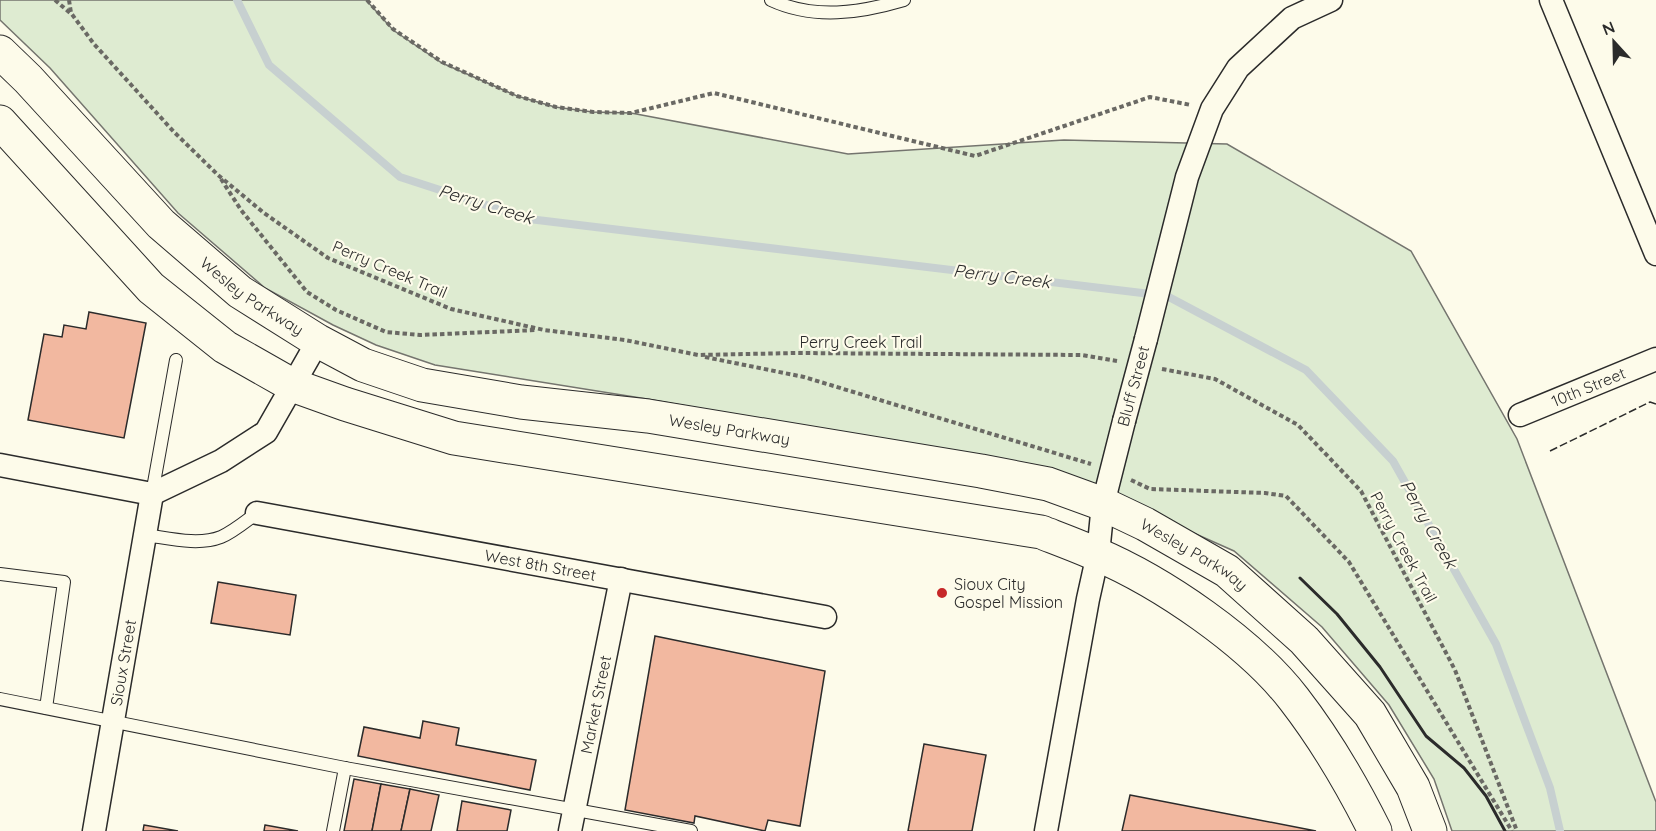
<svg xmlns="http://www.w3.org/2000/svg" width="1656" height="831" viewBox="0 0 1656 831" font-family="Quicksand,sans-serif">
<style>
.green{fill:#deebd1;stroke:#74746e;stroke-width:1.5}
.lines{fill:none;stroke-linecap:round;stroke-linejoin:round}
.stream{stroke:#c7d0d0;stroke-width:8}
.building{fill:#f2b8a0;stroke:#2b2b2b;stroke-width:1.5}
.service-casing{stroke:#2b2b2b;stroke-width:14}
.minor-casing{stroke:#2b2b2b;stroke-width:25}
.primary-casing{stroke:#2b2b2b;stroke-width:35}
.path{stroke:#6a6964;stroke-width:4;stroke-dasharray:4.5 3;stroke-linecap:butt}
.service{stroke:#fdfbea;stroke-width:12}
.minor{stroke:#fdfbea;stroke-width:22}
.primary{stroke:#fdfbea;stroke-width:33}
.minor-bridge-casing{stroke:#2b2b2b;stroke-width:25;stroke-linecap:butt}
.minor-bridge{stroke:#fdfbea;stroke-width:22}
.fence{stroke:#2b2b2b;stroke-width:1.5;stroke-dasharray:8 3;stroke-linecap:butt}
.wall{stroke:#2b2b2b;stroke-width:3}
.poi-dot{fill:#c62828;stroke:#fdfbea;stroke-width:2}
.labels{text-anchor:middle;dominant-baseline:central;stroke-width:4.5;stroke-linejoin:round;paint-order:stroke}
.street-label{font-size:16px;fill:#2b2b2b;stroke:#fdfbea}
.poi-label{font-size:16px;fill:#2b2b2b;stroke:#fdfbea;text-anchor:start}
.water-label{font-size:18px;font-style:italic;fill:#2b2b2b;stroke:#fdfbea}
</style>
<rect width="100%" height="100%" fill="#fdfbea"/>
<!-- green -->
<polygon class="green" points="0,0 366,0 393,30 442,63 517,96 555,107 593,112 631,113 848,154 1064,140 1227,144 1411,251 1517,439 1656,802 1656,831 1452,831 1434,779 1389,705 1322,627 1234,551 1054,471 647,399 435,365 376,345 333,325 265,288 178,213 50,68 0,20"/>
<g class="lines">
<!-- stream -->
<polyline class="stream" points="237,0 269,65 400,177 529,219 1167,296 1306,370 1393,461 1496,644 1550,788 1560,831"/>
</g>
<!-- building -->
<g class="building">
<polygon points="89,312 146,323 124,438 28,420 44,334 62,337 64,325 86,329"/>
<polygon points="218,582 296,595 290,635 211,623"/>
<polygon points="655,636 825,671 800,826 768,820 765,831 695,816 694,823 625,810"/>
<polygon points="423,721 459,728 456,745 536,760 530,790 358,756 364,727 420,738"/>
<polygon points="924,744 986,755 972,831 908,831"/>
<polygon points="354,779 381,784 372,831 344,831"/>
<polygon points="381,784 410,789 401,831 372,831"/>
<polygon points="410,789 439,795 431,831 401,831"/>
<polygon points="1130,795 1316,831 1122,831"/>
<polygon points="462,801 511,810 507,831 457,831"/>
<polygon points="144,825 178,831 143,831"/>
<polygon points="265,825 298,831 264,831"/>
</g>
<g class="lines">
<!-- service casing -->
<g class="service-casing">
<g id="service">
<path d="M771 0C814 20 860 13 904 0"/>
<polyline points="152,494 176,360"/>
<path d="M145 535C168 538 198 546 221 537 233 532 246 521 257 513"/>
<polyline points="0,574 64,582 46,708"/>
<polyline points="0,699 345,768 691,831"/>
<polyline points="333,831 345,768"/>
</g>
</g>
<!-- minor casing -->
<g class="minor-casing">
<g id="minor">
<polyline points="1551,0 1656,254"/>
<polyline points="1146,339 1187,177 1212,109 1238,68 1292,18 1331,0"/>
<path id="s1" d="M1520 415 1656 359"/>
<polyline points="0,465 152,494 221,461 266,432 318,341"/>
<path id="s2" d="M257 513 825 617"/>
<path id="s3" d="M94 831 152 494"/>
<path id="s4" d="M570 831 621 579"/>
<polyline points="1046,831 1088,599 1098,554 1103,504 1124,421"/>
</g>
</g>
<!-- primary casing -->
<g class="primary-casing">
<g id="primary">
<path id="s5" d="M0 52 28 79 161 224 240 292 318 341 363 365 422 385 521 402 648 416 981 471 1048 484 1103 504 1145 524 1227 571 1304 640 1370 714 1413 787 1430 831"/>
<path d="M0 122 151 288 225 347 292 385 345 404 454 438 1041 532C1059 539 1078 546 1096 554 1162 582 1250 642 1294 699 1325 739 1352 785 1375 831"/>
</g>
</g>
<!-- path -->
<g class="path">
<polyline points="55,0 70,13"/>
<polyline points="69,0 71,13 94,44 174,132 218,175 264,213 328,258 451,309 544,330 625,340 698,355 796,353 1082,355 1117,361"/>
<polyline points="367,0 393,29 442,62 517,96 556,107 593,112 631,113 714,93 975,156 1150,97 1191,105"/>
<polyline points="221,179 241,210 307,292 336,310 386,332 420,335 537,330"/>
<polyline points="705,357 804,377 1091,464"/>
<polyline points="1162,369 1215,379 1298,425 1361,491 1455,670 1517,831"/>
<polyline points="1131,480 1150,489 1265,493 1286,496 1349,562 1512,831"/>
</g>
<!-- service -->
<use href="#service" class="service"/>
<!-- minor -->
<use href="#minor" class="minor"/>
<!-- primary -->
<use href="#primary" class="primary"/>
<!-- minor-bridge casing -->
<g class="minor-bridge-casing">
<polyline id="minor-bridge" points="1124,421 1146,339"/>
</g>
<!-- minor-bridge -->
<use href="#minor-bridge" class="minor-bridge"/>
<!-- fence -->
<polyline class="fence" points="1550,451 1650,402 1656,404"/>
<!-- wall -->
<polyline class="wall" points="1300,578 1337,614 1380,667 1426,736 1464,768 1486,796 1505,831"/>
</g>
<!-- markers -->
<circle class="poi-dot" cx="942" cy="593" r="6"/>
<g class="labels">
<!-- street labels -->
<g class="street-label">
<text transform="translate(390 269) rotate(23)">Perry Creek Trail</text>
<text stroke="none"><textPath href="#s5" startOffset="352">Wesley Parkway</textPath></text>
<text x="861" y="342">Perry Creek Trail</text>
<text transform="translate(1133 386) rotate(-75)">Bluff Street</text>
<text stroke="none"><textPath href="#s1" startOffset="74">10th Street</textPath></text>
<text stroke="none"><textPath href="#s5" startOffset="856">Wesley Parkway</textPath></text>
<text transform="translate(1404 547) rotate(62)">Perry Creek Trail</text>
<text stroke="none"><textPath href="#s5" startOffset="1342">Wesley Parkway</textPath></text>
<text stroke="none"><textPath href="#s2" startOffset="288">West 8th Street</textPath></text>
<text stroke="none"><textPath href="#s3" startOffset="171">Sioux Street</textPath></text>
<text stroke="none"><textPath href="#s4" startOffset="129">Market Street</textPath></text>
</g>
<!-- poi labels -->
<g class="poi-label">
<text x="954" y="584">Sioux City<tspan x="954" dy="18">Gospel Mission</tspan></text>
</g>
<!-- water labels -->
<g class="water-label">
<text transform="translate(486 204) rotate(17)">Perry Creek</text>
<text transform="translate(1002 276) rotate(7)">Perry Creek</text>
<text transform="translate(1429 524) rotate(61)">Perry Creek</text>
</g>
</g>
<!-- north arrow -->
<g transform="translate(1614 42) rotate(338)" stroke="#fdfbea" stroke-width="4.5" paint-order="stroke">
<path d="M0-4.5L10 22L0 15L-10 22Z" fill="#2b2b2b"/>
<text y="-9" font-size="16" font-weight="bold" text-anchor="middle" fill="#2b2b2b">N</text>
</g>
</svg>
